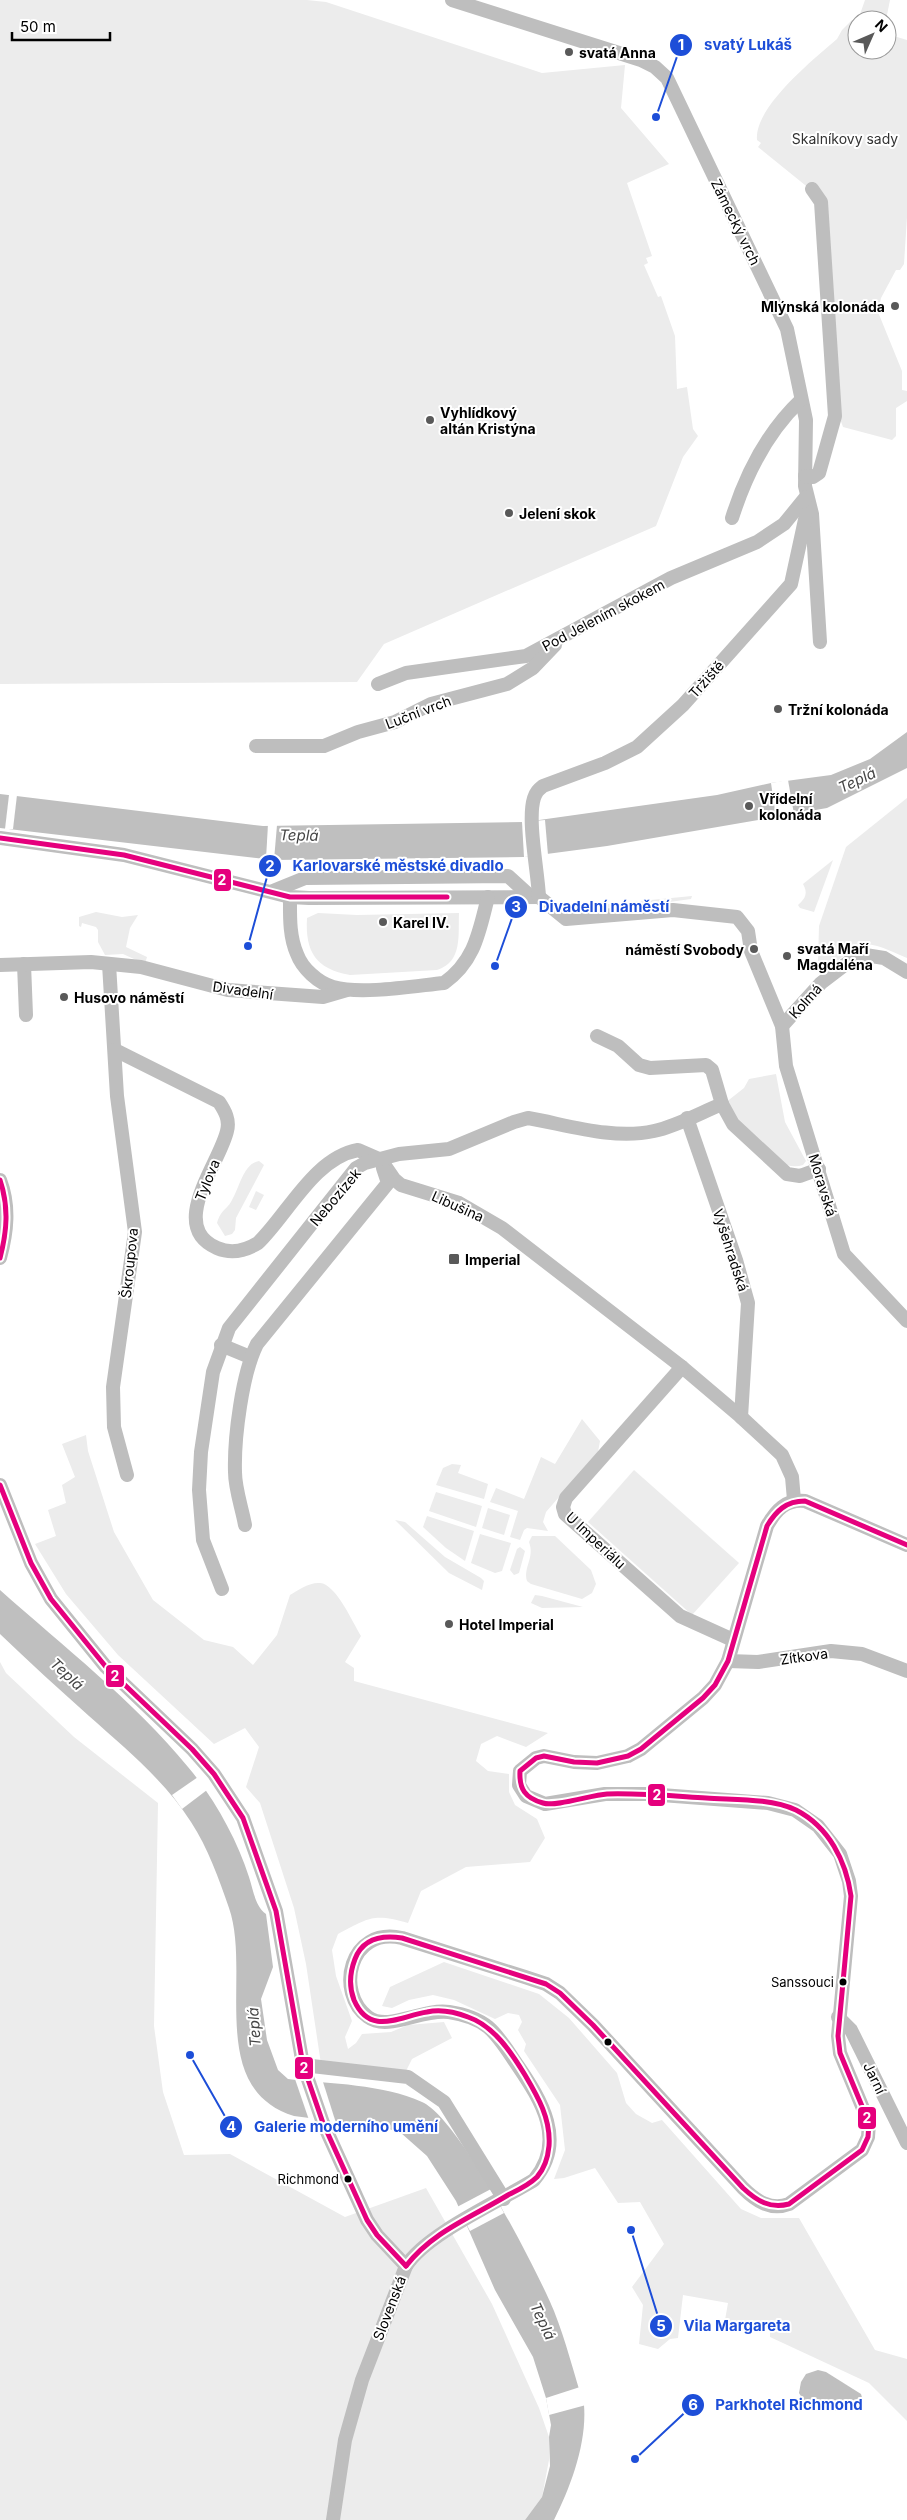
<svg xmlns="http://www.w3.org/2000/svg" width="907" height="2520" viewBox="0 0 907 2520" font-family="Inter,sans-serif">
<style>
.green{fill:#ececec}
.water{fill:#bfbfbf}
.pier{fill:#fff}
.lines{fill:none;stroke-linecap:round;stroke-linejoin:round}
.minor{stroke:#bebebe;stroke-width:14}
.bus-1-casing{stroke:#fff;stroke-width:9}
.bus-1{stroke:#e5007d;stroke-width:5}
.poi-dot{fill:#595959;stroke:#fff;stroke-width:2}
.bus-dot{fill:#000;stroke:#fff;stroke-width:2}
.labels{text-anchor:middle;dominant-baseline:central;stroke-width:4;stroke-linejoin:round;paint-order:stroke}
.bus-label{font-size:13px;fill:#000;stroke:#fff;text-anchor:end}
.poi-label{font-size:14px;font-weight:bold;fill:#000;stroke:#fff;text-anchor:start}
.park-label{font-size:14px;fill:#333;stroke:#fff}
.street-label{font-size:14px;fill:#000;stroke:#fff}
.water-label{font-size:15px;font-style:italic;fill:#444;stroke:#fff}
.leader{fill:none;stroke:#1d4ed8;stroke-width:2}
.callout-dot{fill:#1d4ed8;stroke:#fff;stroke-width:2}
.mark-label{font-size:15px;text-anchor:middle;font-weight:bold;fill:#fff}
.callout-label{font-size:15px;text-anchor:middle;font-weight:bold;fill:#1d4ed8;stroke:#fff;stroke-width:4;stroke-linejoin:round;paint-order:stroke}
.line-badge{stroke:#fff;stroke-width:2}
.badge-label{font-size:14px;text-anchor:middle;font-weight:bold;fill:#fff}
</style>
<rect width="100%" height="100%" fill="#fff"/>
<!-- green -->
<g class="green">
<polygon points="0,0 307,0 326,2 542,73 625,65 621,108 669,164 627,183 652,256 646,258 648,263 644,265 658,297 661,296 675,336 677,389 687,387 693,429 698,436 683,457 656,526 384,644 357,682 0,684"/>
<polygon points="865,0 890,0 886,20 858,20"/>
<path d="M852 20 857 22V50H887V34L907 40V217L904 264 900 270H896L881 298 878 312 902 371V390L907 391V401L896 408V436L892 440 843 427 838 413 826 202 758 147 761 143 757 140C754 107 814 59 837 39L842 30Z"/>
<path d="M907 798V958C862 938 865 939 827 969L818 961 819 926 846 847Z"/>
<path d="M833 860 814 912 800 908 798 905C806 898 808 893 803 884Z"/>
<polygon points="692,896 691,899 582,914 569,913 568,908"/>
<polygon points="96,912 122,917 138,915 130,928 126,947 147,957 145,964 123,954 105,955 98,942 98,930 96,927 82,923 81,927 79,926 79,917"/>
<path d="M318 913 357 915 459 913C458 934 463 962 437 970L350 975C316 969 305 952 307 918Z"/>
<path d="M776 1074 785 1122 806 1161 803 1165C773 1175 741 1123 725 1103L744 1088 749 1079Z"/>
<path d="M259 1161 264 1165 236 1218 235 1230 232 1234 225 1236 217 1223C221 1209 227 1210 232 1200 240 1187 243 1164 259 1161Z"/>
<polygon points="256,1191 264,1195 256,1210 249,1207"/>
<polygon points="582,1419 600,1441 598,1452 546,1512 543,1522 548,1531 527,1528 524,1530 520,1540 510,1537 518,1511 490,1502 496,1488 524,1499 541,1457 555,1464"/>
<path d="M86 1435 88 1451 114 1532 153 1600 204 1640 233 1647 253 1665 277 1635 290 1595C298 1590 310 1582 320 1583 336 1584 353 1623 361 1636L345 1662 354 1668V1681L548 1733 526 1747 497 1736 481 1744 476 1761 488 1771 509 1774V1792L515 1805 537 1819 545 1838 530 1862 466 1867 421 1891 408 1923C373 1913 369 1918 338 1934L332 1950 336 1976 352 2021 345 2037 348 2049 356 2043 362 2034 391 2032 408 2025 444 2022 452 2038 412 2059 405 2073 321 2064 306 1964 294 1908 260 1803 246 1787 259 1747 245 1728 214 1744 118 1655 66 1594 35 1544 56 1536 48 1510 66 1503 62 1485 75 1477 62 1444Z"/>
<polygon points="452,1464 461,1465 458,1473 488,1484 484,1499 436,1485 443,1468"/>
<polygon points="634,1470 739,1563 692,1615 588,1522"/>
<polygon points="436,1492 482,1506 476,1527 429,1511"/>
<polygon points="488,1508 510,1515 504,1535 482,1528"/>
<polygon points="427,1516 474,1531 465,1561 446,1548 423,1527"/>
<polygon points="395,1520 405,1522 445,1557 481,1578 484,1581 482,1590 449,1573"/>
<polygon points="480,1534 511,1543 502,1571 495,1573 471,1563"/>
<path d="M532 1536H555L591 1570 596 1584 592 1593 582 1599 531 1584 527 1581C523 1567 535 1558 529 1542Z"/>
<polygon points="520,1547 525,1551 519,1573 514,1575 510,1570 517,1549"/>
<polygon points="535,1595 542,1596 583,1607 542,1608 531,1603"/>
<polygon points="0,1662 6,1673 74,1737 158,1803 154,2026 163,2092 184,2155 230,2154 345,2217 426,2188 492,2304 539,2408 549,2437 549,2460 542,2497 525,2520 0,2520"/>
<polygon points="444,1962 539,1994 569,2018 617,2073 626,2103 636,2114 652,2123 662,2120 741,2209 761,2218 799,2218 875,2350 907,2359 907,2421 869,2383 770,2337 770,2330 725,2320 728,2303 683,2295 678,2338 670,2339 658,2349 639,2344 643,2305 632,2287 664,2244 640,2202 618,2203 595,2168 564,2178 554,2179 565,2150 560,2105 524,2051 526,2044 518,2030 522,2022 519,2015 508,2013 495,2019 454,2000 433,1995 409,2000 392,2008 382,2006 390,1987"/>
</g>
<!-- water -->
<g class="water">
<polygon points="907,732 907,768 827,808 607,846 524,857 273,860 0,828 0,794 263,826 525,822 717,795 771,783 831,775 870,759"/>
<path d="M0 1590C64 1647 134 1701 188 1767 214 1798 237 1839 249 1877 253 1889 255 1906 266 1914L273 1967 261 1999 267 2040 278 2070 288 2079C332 2084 382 2084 422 2102 459 2118 537 2270 554 2311 566 2341 574 2374 584 2405 587 2443 571 2486 554 2520H525L542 2497 550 2466 549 2437 551 2425 546 2398 533 2357 495 2290 456 2201 427 2156 401 2133 386 2128 294 2116C205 2088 252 1974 229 1908 219 1879 208 1848 191 1822 164 1780 126 1749 89 1716 59 1689 29 1662 0 1634Z"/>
<path d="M818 2370 826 2372 861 2394 863 2401C845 2415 811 2416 799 2393L801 2382 806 2374Z"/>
</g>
<!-- pier -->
<g class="pier">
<polygon points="788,780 794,814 776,817 771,783"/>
<polygon points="9,795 17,795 13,829 5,829"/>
<polygon points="545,820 548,855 524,857 522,822"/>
<polygon points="268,824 277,825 274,860 266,859"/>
<polygon points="198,1777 207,1790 182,1809 172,1795"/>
<polygon points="295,2079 323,2082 336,2123 309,2120"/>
<polygon points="491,2189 504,2213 470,2231 457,2207"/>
<polygon points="580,2387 586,2405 549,2415 546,2398"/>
</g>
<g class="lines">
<!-- minor -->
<g class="minor">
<polyline points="452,0 641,60 655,67 667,78 787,329 806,420 805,486 812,514 820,642"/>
<polyline points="805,476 813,477 819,473 835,416 821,202 812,189"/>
<path d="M732 518C746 474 768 431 801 400"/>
<polyline points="378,684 406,673 526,656 671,578 757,542 784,524 806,497"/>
<polyline points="256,746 324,746 358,732 395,722 431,704 507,684 533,668 555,645"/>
<polyline points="0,838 124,855 290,897 309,898 539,897"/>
<polyline points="273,891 305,878 508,876 530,896"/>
<path d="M290 897C290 915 289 936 297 954 302 968 318 983 333 987 361 995 414 986 444 983 475 961 479 932 488 897"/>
<polyline points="539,897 566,919 673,910 737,917 748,931 751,951 782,1026 786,1066 844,1254 907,1321"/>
<path d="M539 897C538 872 527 820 534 798 536 792 538 790 543 786L605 763 637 747 683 705 791 584 806 515"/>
<polyline points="24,964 26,1015"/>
<polyline points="109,964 117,1096 135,1232 113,1387 114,1427 127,1475"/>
<polyline points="0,965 91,962 141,967 228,990 323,997 347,990"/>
<polyline points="782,1026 821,983 859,954 884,958 907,972"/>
<polyline points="597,1036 618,1046 639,1065 650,1068 706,1065 712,1070 722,1104"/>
<path d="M115 1050 219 1102C225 1111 230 1120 227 1131 220 1163 167 1226 217 1248 231 1254 245 1251 258 1243 288 1214 314 1158 358 1150L381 1160"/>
<polyline points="687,1118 736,1260 748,1303 741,1417"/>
<polyline points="381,1160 394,1179 401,1185 459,1203 502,1228 682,1367 741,1417 782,1455 792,1477 794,1500"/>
<path d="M0 1180C10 1206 7 1232 0 1258"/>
<polyline points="221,1345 250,1357"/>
<polyline points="682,1367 566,1498 563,1507 565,1514 680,1616 733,1640"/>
<polyline points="0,1485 31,1563 51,1599 106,1667 192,1749 214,1774 243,1818 276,1911 303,2065 323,2123 367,2220 377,2235 406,2266"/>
<path d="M245 1525C242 1508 235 1489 235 1472 234 1438 242 1374 257 1344L388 1183 383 1168"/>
<path d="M222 1589 203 1540 199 1490 201 1452 213 1372 229 1328 356 1168 365 1163 399 1154 449 1149 514 1122 528 1118C568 1125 613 1140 654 1131 677 1126 700 1113 722 1104L733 1124 787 1174 800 1176 819 1169"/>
<polyline points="728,1661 758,1662 831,1651 862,1654 907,1671"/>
<polyline points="838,2017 851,2030 907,2143"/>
<polyline points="303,2065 408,2077 444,2102 504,2199"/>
<path d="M333 2520 345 2440 362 2380 406 2266C426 2234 500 2201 534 2180 567 2141 541 2100 518 2066 509 2053 500 2037 488 2027 477 2018 462 2014 449 2012 422 2008 388 2032 368 2017 335 1993 349 1926 402 1938L525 1977 546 1984 560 1993 593 2025 743 2188C756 2201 771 2211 789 2204L862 2150 868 2137 869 2123 840 2053 838 2036 851 1896 849 1881 840 1854 818 1826 795 1810 768 1803 648 1794H605L545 1804 526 1796 519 1785 520 1771 536 1758 544 1756 574 1762 597 1763 628 1756 641 1749 703 1698 715 1685 728 1661 767 1526C776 1510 786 1499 805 1501L907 1545"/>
</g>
<!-- bus-1 casing -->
<g class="bus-1-casing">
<g id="bus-1">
<polyline points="0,838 124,855 290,897 447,897"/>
<path d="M0 1180C9 1207 7 1231 0 1258"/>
<polyline points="0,1485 31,1563 51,1599 106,1667 192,1749 214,1774 243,1818 276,1911 303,2065 323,2123 367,2220 377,2235 406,2266"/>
<path d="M406 2266C432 2232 472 2217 508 2195 518 2190 529 2185 537 2177 544 2169 548 2157 549 2146 551 2119 538 2097 525 2075 511 2052 494 2026 468 2017 455 2012 440 2009 427 2012 400 2016 370 2037 354 2000 349 1987 350 1972 355 1959 363 1938 382 1935 402 1938L546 1984 560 1993 593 2025 743 2188C757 2201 770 2209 789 2204L862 2150 868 2137 869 2123 840 2053 838 2036 851 1896C846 1861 829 1827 796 1810 770 1798 733 1800 706 1798 673 1796 640 1793 607 1794 591 1795 556 1807 543 1803 525 1798 519 1789 520 1771L536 1758 544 1756 574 1762 597 1763 628 1756 641 1749 703 1698 715 1685 728 1661 767 1526C776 1511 786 1501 805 1501L907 1545"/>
</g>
</g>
<!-- bus-1 -->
<use href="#bus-1" class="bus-1"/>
</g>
<!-- markers -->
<g class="poi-dot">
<circle cx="569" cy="52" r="5"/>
<circle cx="895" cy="306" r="5"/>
<circle cx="430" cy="420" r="5"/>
<circle cx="509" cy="513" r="5"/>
<circle cx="778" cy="709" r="5"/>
<circle cx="749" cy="806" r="5"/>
<circle cx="383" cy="922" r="5"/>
<circle cx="754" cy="949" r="5"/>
<circle cx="787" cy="956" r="5"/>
<circle cx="64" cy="997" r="5"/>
<rect x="448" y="1253" width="12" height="12" rx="2.5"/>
<circle cx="449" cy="1624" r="5"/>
</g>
<g class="bus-dot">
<circle cx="843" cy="1982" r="4.5"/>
<circle cx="608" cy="2042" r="4.5"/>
<circle cx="348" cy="2179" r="4.5"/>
</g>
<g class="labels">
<!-- bus labels -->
<g class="bus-label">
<text x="834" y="1982">Sanssouci</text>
<text x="339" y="2179">Richmond</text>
</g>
<!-- poi labels -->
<g class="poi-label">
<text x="579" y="52">svatá Anna</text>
<text x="885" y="306" text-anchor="end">Mlýnská kolonáda</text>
<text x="440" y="412">Vyhlídkový<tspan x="440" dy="16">altán Kristýna</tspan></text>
<text x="519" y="513">Jelení skok</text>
<text x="788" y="709">Tržní kolonáda</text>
<text x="759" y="798">Vřídelní<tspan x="759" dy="16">kolonáda</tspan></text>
<text x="393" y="922">Karel IV.</text>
<text x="797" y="948">svatá Maří<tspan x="797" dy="16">Magdaléna</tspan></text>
<text x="744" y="949" text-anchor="end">náměstí Svobody</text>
<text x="74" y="997">Husovo náměstí</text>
<text x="465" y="1259">Imperial</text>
<text x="459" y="1624">Hotel Imperial</text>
</g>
<!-- park labels -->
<g class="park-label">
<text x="845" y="138">Skalníkovy sady</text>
</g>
<!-- street labels -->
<g class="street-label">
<text transform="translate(736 222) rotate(64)">Zámecký vrch</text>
<text transform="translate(603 615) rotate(-28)">Pod Jelením skokem</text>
<text transform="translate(706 679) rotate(-48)">Tržiště</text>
<text transform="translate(418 712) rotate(-21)">Luční vrch</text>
<text transform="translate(243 990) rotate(8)">Divadelní</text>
<text transform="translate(805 1001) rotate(-48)">Kolmá</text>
<text transform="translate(207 1180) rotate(-68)">Tylova</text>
<text transform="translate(823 1185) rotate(73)">Moravská</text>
<text transform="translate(335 1197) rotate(-50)">Nebozízek</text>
<text transform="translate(458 1206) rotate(24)">Libušina</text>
<text transform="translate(731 1250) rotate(72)">Vyšehradská</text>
<text transform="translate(129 1263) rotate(-84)">Škroupova</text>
<text transform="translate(596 1540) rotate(43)">U Imperiálu</text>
<text transform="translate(804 1656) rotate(-8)">Zítkova</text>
<text transform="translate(875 2078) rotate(64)">Jarní</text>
<text transform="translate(389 2308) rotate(-69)">Slovenská</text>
</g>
<!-- water labels -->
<g class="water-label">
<text transform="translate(857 780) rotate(-25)">Teplá</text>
<text transform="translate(299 835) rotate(1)">Teplá</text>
<text transform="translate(67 1674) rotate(43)">Teplá</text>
<text transform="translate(254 2027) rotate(-94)">Teplá</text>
<text transform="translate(543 2321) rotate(65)">Teplá</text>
</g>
</g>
<!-- callouts -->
<path class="leader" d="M656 117L681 45M248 946L270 866M495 966L516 907M190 2055L231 2127M631 2230L661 2326M635 2459L693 2405"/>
<g class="callout-dot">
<circle cx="656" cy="117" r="5"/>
<circle cx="248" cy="946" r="5"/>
<circle cx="495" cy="966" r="5"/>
<circle cx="190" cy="2055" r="5"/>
<circle cx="631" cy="2230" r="5"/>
<circle cx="635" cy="2459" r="5"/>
<circle cx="681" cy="45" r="12"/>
<circle cx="270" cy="866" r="12"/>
<circle cx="516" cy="907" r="12"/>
<circle cx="231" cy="2127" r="12"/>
<circle cx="661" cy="2326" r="12"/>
<circle cx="693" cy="2405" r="12"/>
</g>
<g class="mark-label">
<text x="681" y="50">1</text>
<text x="270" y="871">2</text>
<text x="516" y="912">3</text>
<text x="231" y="2132">4</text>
<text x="661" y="2331">5</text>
<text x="693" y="2410">6</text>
</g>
<g class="callout-label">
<text x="748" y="50">svatý Lukáš</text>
<text x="398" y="871">Karlovarské městské divadlo</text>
<text x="604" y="912">Divadelní náměstí</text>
<text x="346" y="2132">Galerie moderního umění</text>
<text x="737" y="2331">Vila Margareta</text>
<text x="789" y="2410">Parkhotel Richmond</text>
</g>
<g class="line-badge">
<rect x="213" y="868" width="19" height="24" rx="5" fill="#e5007d"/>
<rect x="105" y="1664" width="20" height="24" rx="5" fill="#e5007d"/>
<rect x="647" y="1783" width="19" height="24" rx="5" fill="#e5007d"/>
<rect x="294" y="2056" width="20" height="24" rx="5" fill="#e5007d"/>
<rect x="857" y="2106" width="20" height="24" rx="5" fill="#e5007d"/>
</g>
<g class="badge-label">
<text x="222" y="885">2</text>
<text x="115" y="1681">2</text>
<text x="657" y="1800">2</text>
<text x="304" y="2073">2</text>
<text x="867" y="2123">2</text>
</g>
<!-- north arrow -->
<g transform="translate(872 35) rotate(45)"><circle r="24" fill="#ffffff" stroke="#999999"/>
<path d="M0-4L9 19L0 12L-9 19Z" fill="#595959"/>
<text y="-8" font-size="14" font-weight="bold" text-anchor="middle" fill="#000000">N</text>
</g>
<!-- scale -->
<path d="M12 32v8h98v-8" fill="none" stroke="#000000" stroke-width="2.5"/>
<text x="20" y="32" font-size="15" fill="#000000" stroke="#ffffff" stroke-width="4" paint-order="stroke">50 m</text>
</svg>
